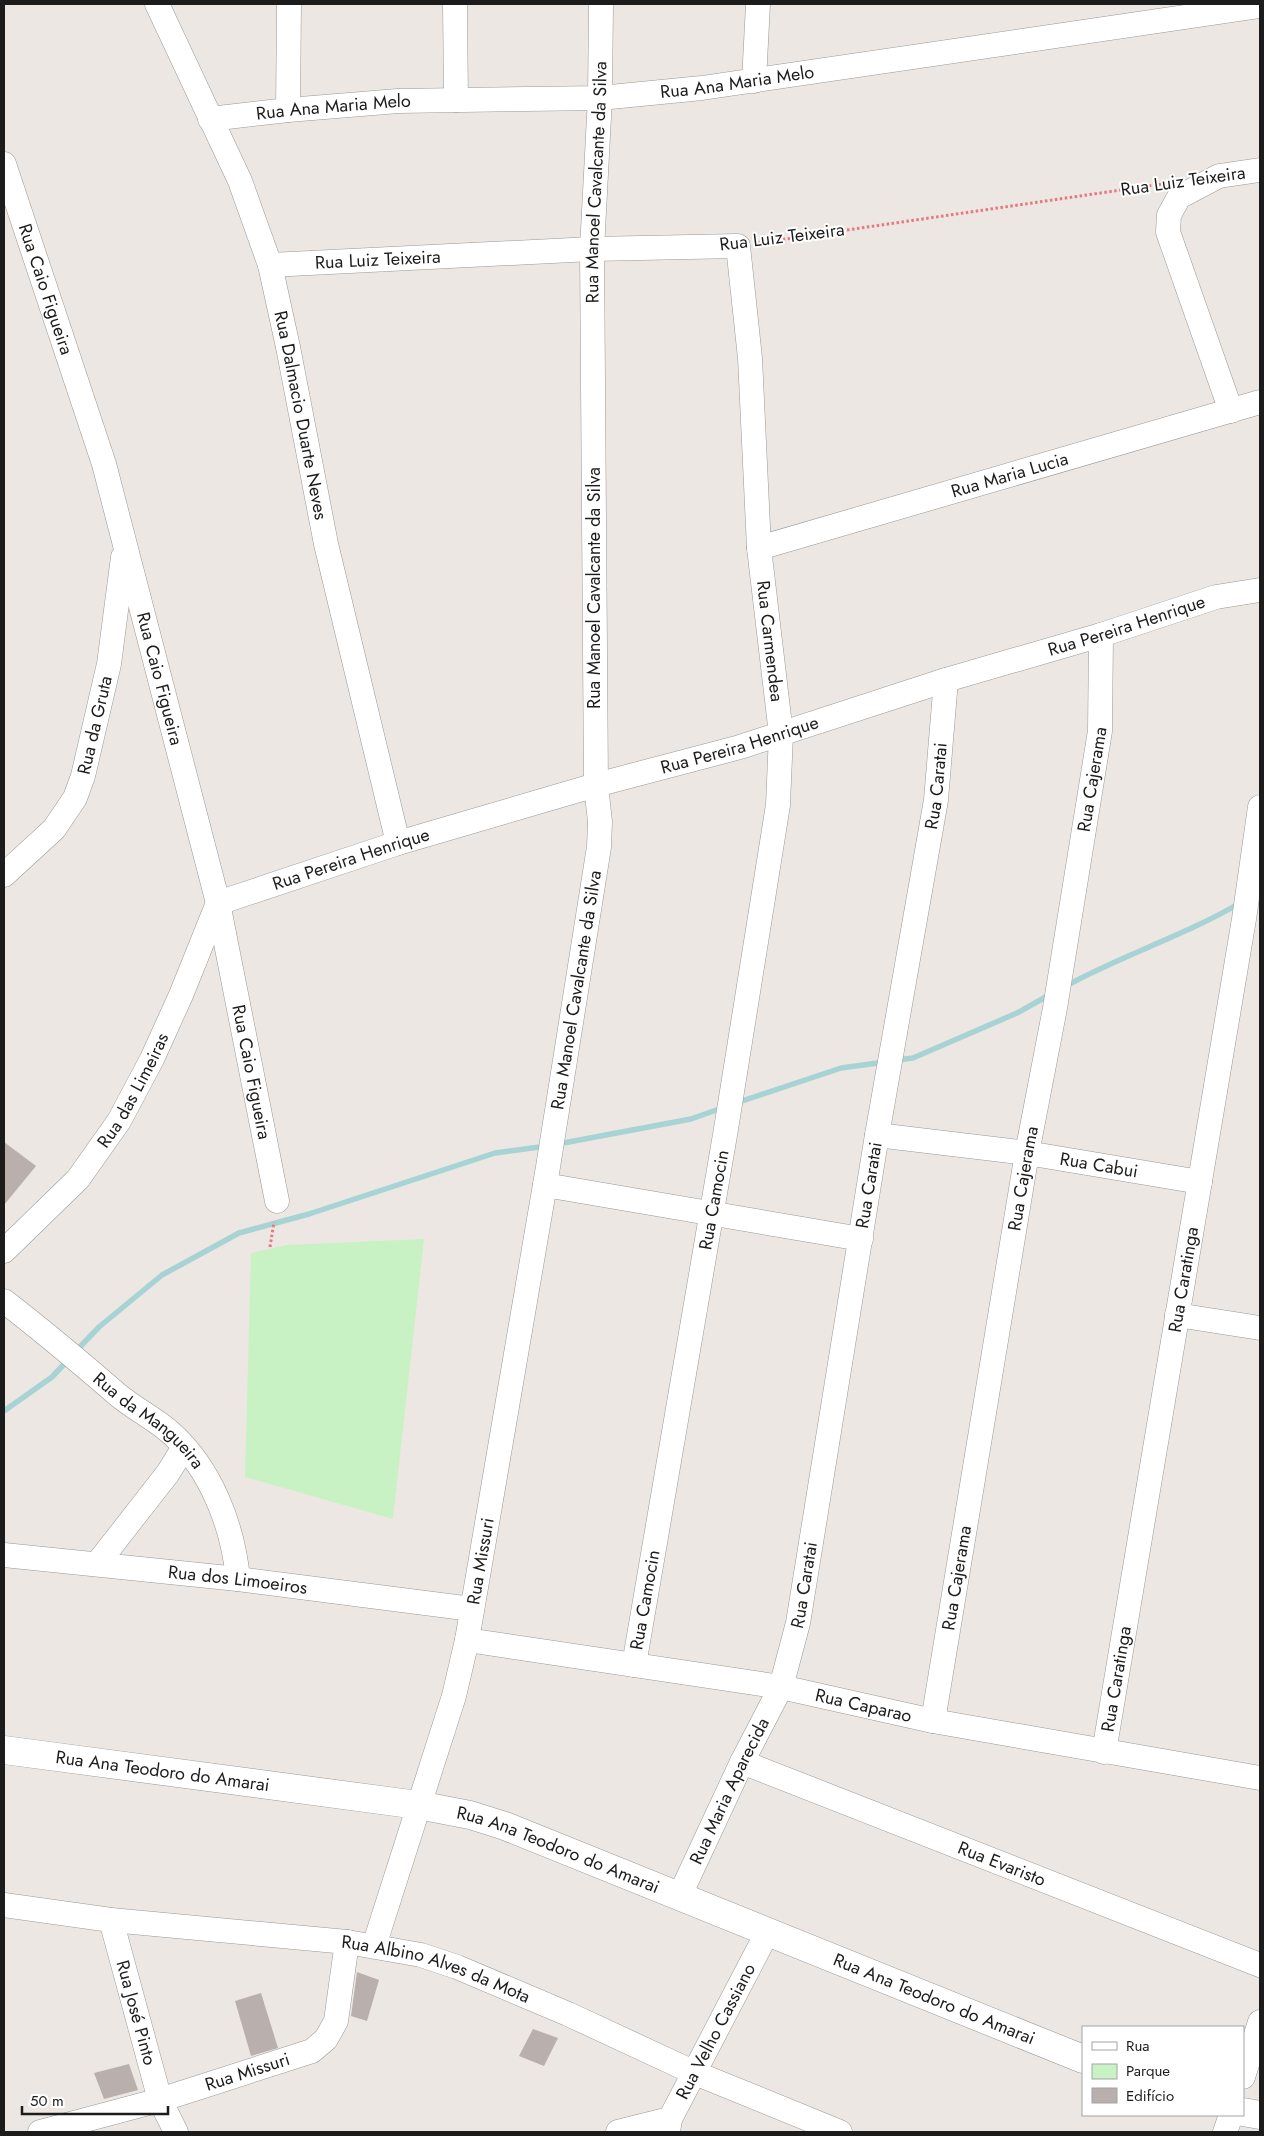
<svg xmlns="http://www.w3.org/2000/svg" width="1264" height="2136" viewBox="0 0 1264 2136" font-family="Jost,sans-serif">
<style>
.park{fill:#c8f2c3}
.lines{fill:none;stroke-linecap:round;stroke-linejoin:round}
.stream{stroke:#a7d3d5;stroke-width:5.5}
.building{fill:#b9afac}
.minor-casing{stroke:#999;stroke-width:25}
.tertiary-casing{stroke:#999;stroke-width:29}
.path{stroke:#e9777f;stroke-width:3;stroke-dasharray:2.5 2.5;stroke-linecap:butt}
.minor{stroke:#fff;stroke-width:24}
.tertiary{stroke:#fff;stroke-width:28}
.labels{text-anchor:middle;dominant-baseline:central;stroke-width:4;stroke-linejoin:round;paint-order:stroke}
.street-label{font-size:18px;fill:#1c1c1c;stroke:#fff}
</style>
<rect width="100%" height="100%" fill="#ece7e2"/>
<!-- park -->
<polygon class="park" points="424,1239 393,1519 245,1477 251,1253 287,1245"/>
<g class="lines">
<!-- stream -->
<g class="stream">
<path d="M1066 986C1122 955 1184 936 1240 903"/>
<polyline points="897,1060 913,1058 1017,1013 1051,994"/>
<polyline points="736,1103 841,1068 885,1062"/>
<polyline points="558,1144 691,1119 722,1108"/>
<polyline points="76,1351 99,1327 162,1275 239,1233 309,1214 495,1153 547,1146"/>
<polyline points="4,1411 52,1377 68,1360"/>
</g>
</g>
<!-- building -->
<g class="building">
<polygon points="4,1142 36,1166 4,1205"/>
<polygon points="357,1972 379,1980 367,2021 351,2016"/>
<polygon points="261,1993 278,2048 251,2056 235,2001"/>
<polygon points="533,2029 558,2038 544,2066 519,2056"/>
<polygon points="129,2064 138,2090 104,2099 94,2073"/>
</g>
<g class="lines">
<!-- minor casing -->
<g class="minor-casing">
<g id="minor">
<path id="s1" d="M157 4 240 181 270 265 288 347 326 544 398 843"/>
<polyline points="455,4 456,100"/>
<polyline points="754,81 758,4"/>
<polyline points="288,110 289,4"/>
<path id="s2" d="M210 119 288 110 398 101 600 98 702 88 1260 6"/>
<path id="s3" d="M4 164 104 464 218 903 277 1201"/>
<path id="s4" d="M270 265 592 249 738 246 750 358 759 548 781 734 778 805 726 1129 634 1665"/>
<polyline points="1231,411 1168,232 1169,215 1179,197 1219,176 1260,170"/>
<path id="s5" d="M759 548 1260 402"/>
<path id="s6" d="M4 875 54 829 75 798 83 776 109 664 123 557"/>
<path id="s7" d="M877 1135 1027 1153 1200 1182"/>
<polyline points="545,1185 861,1239"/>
<path id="s8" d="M4 1251 78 1179 119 1121 152 1059 181 995 218 903 398 843 596 785 740 747 946 680 1101 635 1216 597 1260 590"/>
<path id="s9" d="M4 1301C43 1331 81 1363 118 1395 135 1409 155 1419 171 1433 211 1469 233 1526 238 1579"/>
<polyline points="1177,1315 1260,1328"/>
<path id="s10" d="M4 1555 238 1579 472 1609"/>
<polyline points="97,1564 168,1473 184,1447"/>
<path id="s11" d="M467 1640 781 1687 933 1721 1260 1778"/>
<path id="s12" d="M933 1721 1027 1153 1055 1008 1100 731 1101 635"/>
<path id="s13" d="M1104 1752 1244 919 1260 807"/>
<path id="s14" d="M742 1762 1260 1965"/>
<path id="s15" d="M680 1895 742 1762 781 1687 798 1623 877 1135 936 800 946 680"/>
<path id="s16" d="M4 1905 111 1920 347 1942 421 1955 457 1967 568 2014 695 2073 840 2132"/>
<path id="s17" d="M111 1920 160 2100 176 2132"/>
<path id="s18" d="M374 1946 454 1696 467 1640 548 1167 599 847 600 822 596 785 592 249 600 98 601 4"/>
<polyline points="1243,2077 1260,2022"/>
<path id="s19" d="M40 2132 160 2100 312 2051 326 2039 336 2021 347 1942"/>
<polyline points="618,2132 670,2119"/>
<path id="s20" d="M668 2132 670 2119 768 1931"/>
<polyline points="1225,2132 1231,2115"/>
</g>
</g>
<!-- tertiary casing -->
<g class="tertiary-casing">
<g id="tertiary">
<path id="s21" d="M4 1750 418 1805 470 1815 505 1826 1083 2059"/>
<polyline points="1243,2112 1260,2115"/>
</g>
</g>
<!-- path -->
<g class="path">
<polyline points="758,243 1162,184"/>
<polyline points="270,1247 274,1222"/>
</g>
<!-- minor -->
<use href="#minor" class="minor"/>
<!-- tertiary -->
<use href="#tertiary" class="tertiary"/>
</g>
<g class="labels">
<!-- street labels -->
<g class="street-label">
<text stroke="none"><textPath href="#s2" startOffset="529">Rua Ana Maria Melo</textPath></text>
<text stroke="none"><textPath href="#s2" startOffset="124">Rua Ana Maria Melo</textPath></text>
<text transform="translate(1183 181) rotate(-8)">Rua Luiz Teixeira</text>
<text stroke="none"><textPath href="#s18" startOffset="1789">Rua Manoel Cavalcante da Silva</textPath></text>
<text transform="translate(782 237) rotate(-7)">Rua Luiz Teixeira</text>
<text stroke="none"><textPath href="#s4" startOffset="108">Rua Luiz Teixeira</textPath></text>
<text stroke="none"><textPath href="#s3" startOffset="132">Rua Caio Figueira</textPath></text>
<text stroke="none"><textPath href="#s1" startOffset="438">Rua Dalmacio Duarte Neves</textPath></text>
<text stroke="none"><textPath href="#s5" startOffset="261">Rua Maria Lucia</textPath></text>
<text transform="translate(594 588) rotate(-90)">Rua Manoel Cavalcante da Silva</text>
<text stroke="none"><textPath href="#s8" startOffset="1364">Rua Pereira Henrique</textPath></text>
<text stroke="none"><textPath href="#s4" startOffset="865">Rua Carmendea</textPath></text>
<text stroke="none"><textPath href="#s3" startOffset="538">Rua Caio Figueira</textPath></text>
<text stroke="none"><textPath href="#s6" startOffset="181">Rua da Gruta</textPath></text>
<text stroke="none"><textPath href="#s8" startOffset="959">Rua Pereira Henrique</textPath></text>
<text stroke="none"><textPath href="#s12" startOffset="955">Rua Cajerama</textPath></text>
<text stroke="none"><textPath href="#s15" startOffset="1146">Rua Caratai</textPath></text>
<text stroke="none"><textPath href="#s8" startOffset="554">Rua Pereira Henrique</textPath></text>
<text stroke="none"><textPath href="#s18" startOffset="979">Rua Manoel Cavalcante da Silva</textPath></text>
<text stroke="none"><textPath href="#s3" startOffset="942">Rua Caio Figueira</textPath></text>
<text stroke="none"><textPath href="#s8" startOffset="208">Rua das Limeiras</textPath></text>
<text stroke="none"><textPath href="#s7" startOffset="224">Rua Cabui</textPath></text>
<text stroke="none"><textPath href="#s12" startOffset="550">Rua Cajerama</textPath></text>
<text stroke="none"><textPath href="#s15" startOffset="741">Rua Caratai</textPath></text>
<text transform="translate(714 1200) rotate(-80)">Rua Camocin</text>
<text stroke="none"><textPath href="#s13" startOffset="479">Rua Caratinga</textPath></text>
<text stroke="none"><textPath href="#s9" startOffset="188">Rua da Mangueira</textPath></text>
<text stroke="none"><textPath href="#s18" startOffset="400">Rua Missuri</textPath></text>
<text stroke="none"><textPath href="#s12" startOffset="145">Rua Cajerama</textPath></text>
<text stroke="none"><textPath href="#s10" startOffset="235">Rua dos Limoeiros</textPath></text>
<text stroke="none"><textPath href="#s15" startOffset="336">Rua Caratai</textPath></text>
<text transform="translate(645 1600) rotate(-80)">Rua Camocin</text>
<text stroke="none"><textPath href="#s13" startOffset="74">Rua Caratinga</textPath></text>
<text stroke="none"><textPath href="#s11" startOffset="402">Rua Caparao</textPath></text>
<text stroke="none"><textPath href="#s21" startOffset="160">Rua Ana Teodoro do Amarai</textPath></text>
<text stroke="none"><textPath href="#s15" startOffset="115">Rua Maria Aparecida</textPath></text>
<text stroke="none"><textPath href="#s21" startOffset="565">Rua Ana Teodoro do Amarai</textPath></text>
<text stroke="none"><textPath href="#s14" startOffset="279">Rua Evaristo</textPath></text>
<text stroke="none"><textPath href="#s16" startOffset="438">Rua Albino Alves da Mota</textPath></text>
<text stroke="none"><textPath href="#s21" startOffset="970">Rua Ana Teodoro do Amarai</textPath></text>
<text stroke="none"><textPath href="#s17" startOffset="96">Rua José Pinto</textPath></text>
<text stroke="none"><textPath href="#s20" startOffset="112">Rua Velho Cassiano</textPath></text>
<text stroke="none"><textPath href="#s19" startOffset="216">Rua Missuri</textPath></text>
</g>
</g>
<!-- border -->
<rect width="1264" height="2136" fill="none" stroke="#1c1c1c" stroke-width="10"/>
<!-- legend -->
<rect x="1082" y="2026" width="162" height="90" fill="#ffffff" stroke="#a4a4a4"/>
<rect x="1092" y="2042" width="25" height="8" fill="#ffffff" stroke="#a4a4a4"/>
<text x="1126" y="2051" font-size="15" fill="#1c1c1c">Rua</text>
<rect x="1092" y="2064" width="25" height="15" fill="#c8f2c3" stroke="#a4a4a4"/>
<text x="1126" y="2076" font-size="15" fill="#1c1c1c">Parque</text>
<rect x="1092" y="2088" width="25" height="15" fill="#b9afac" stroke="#a4a4a4"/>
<text x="1126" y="2101" font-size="15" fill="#1c1c1c">Edifício</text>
<!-- scale -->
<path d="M22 2106v8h146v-8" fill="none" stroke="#1c1c1c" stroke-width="2.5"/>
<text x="30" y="2106" font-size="15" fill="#1c1c1c" stroke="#ffffff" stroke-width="4" paint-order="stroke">50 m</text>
</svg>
